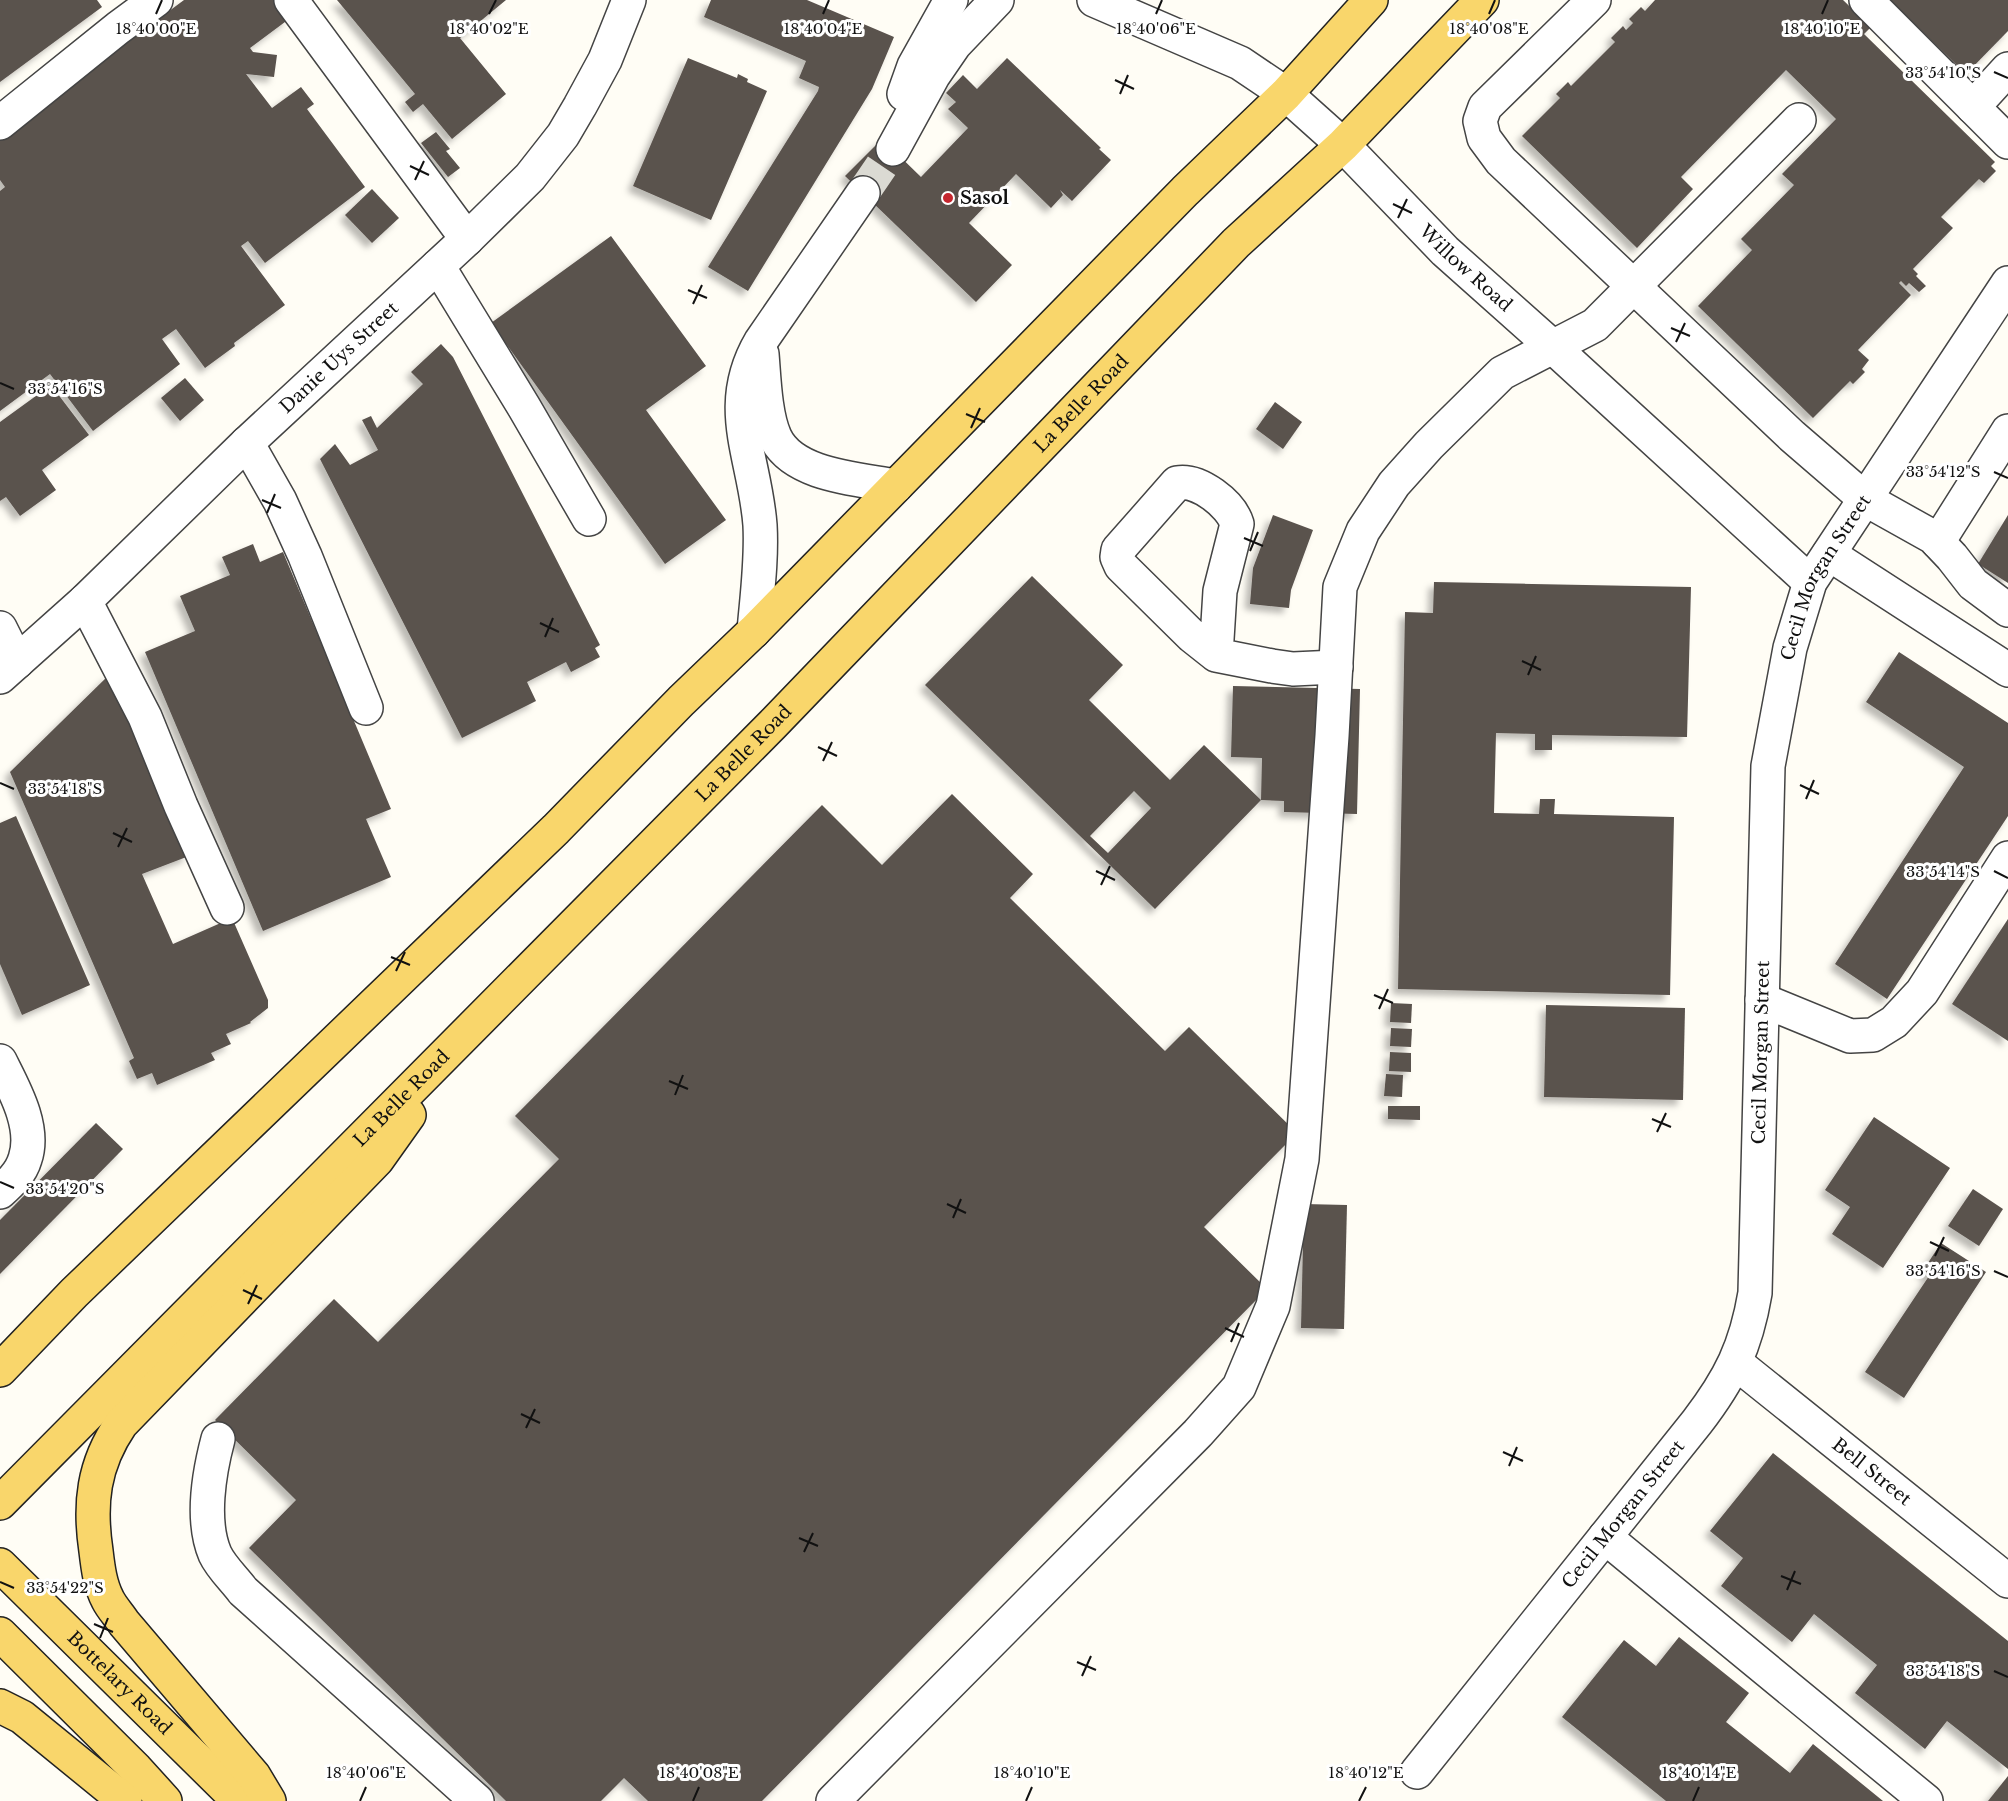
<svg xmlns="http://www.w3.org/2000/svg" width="2008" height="1801" viewBox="0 0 2008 1801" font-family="'Libre Baskerville',serif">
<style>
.building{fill:#5a524d;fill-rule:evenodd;filter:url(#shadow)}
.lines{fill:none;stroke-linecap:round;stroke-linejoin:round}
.minor-tunnel{stroke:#dbdad3;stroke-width:33;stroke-dasharray:33 16;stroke-linecap:butt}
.minor-casing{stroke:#444;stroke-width:36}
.major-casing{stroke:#222;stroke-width:36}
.minor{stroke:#fff;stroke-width:33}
.major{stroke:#f9d66b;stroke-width:33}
.ticks{fill:none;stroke:#111;stroke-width:2}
.poi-dot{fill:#c4262e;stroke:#fff;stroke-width:2}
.labels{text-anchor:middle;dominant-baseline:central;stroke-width:6;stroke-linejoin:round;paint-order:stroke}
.poi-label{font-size:18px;font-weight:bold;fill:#111;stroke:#fff;text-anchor:start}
.street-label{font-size:18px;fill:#111;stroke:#fff}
.ticks-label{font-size:15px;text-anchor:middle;fill:#111;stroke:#fff;stroke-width:6;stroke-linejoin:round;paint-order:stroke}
</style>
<defs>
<filter id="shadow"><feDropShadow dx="-5.5" dy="5.5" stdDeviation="3" flood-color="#0004"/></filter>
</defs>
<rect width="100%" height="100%" fill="#fffdf5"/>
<!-- building -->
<g class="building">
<polygon points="0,0 97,0 102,7 0,82"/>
<polygon points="184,0 275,0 289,19 250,48 253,52 277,55 274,77 246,74 272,108 301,87 314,104 307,109 365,187 265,263 248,241 241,246 285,305 234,343 235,346 205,368 176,329 162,339 180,364 93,431 50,374 0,411 0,191 5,187 0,180 0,137"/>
<polygon points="337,0 506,0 460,38 506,94 452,139 423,104 413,112 405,102 415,94"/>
<polygon points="711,0 807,0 894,37 872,89 748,291 708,267 818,91 819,87 799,78 806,61 704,17"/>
<polygon points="1655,0 1843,0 1871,27 1864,34 1995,162 1991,166 1996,171 1984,183 1979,179 1941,217 1953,228 1913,269 1918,274 1916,276 1926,286 1919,292 1909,283 1906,286 1901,281 1899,283 1911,295 1858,350 1869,360 1862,369 1865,372 1853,384 1850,381 1813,418 1698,306 1752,250 1741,239 1794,185 1782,174 1836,119 1786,70 1681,177 1693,189 1637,248 1522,136 1560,98 1556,94 1568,82 1571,86 1615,42 1611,38 1623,26 1626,30 1633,23 1629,19 1641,7 1645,11"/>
<polygon points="1890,0 2008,0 2008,31 1966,74"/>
<polygon points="688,58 737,78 738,74 748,79 747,82 767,91 711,220 633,186"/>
<polygon points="1007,58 1101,148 1099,149 1111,160 1072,201 1060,190 1063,195 1051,208 1016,174 969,223 1012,265 976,302 845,176 882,139 921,177 968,128 948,109 956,102 946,93 963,75 977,89"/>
<polygon points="436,132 450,149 446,151 460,168 448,177 421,143"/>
<polygon points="372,189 399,218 372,243 345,215"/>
<polygon points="611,236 706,366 646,410 726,520 665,564 491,323"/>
<polygon points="441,344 453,357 600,645 595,648 600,657 571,672 566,662 527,682 536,701 462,738 320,459 335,444 350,465 378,450 362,420 371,416 377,428 423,384 411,372"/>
<polygon points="185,378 204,400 180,421 161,398"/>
<polygon points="51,385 89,435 42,470 56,490 20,516 6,497 0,501 0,422"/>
<polygon points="1275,402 1302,422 1283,449 1256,429"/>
<polygon points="1273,515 1313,530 1291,590 1289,608 1250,604 1253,568"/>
<polygon points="2008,515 2008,583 1978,564"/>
<polygon points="253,544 260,562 283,552 391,809 366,819 391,877 263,931 145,652 195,631 180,596 230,575 222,557"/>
<path d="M1032 576 1123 665 1089 700 1170 780 1204 745 1261 800 1155 909 925 685ZM1134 791 1151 808 1108 853 1090 836Z"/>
<polygon points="1434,582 1691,587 1687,737 1552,735 1552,750 1535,750 1535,734 1496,733 1494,813 1539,814 1540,799 1555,799 1554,814 1674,817 1670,995 1398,989 1405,612 1433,613"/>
<polygon points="1899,652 2008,723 2008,816 1887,999 1835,964 1964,767 1866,702"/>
<polygon points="110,674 189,856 142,874 173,944 232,918 268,1000 268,1008 250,1022 251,1023 226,1034 231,1044 211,1053 215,1060 157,1085 152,1073 137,1079 129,1061 134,1058 10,772"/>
<polygon points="1233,686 1360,689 1357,814 1284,812 1284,801 1261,800 1262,758 1231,757"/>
<polygon points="952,794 1033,874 1010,898 1165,1051 1189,1027 1297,1133 1204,1227 1267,1289 762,1801 648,1801 624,1778 601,1801 506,1801 249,1548 296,1500 215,1420 334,1299 378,1342 559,1159 515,1116 822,805 882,865"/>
<polygon points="16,816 90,985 22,1015 0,964 0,823"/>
<polygon points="2008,919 2008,1041 1952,1004"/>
<polygon points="1391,1003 1412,1004 1411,1023 1390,1022"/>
<polygon points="1546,1005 1685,1008 1683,1100 1544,1097"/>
<polygon points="1391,1028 1412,1029 1411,1047 1390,1046"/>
<polygon points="1390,1052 1411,1053 1411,1072 1389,1071"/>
<polygon points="1386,1074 1403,1075 1402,1097 1384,1096"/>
<polygon points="1388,1106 1420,1106 1420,1120 1388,1119"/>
<polygon points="1874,1117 1950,1168 1883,1268 1832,1234 1850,1207 1825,1190"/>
<polygon points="96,1123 123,1149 0,1274 0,1220"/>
<polygon points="1973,1189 2003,1209 1979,1246 1948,1226"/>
<polygon points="1304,1204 1347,1205 1344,1329 1301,1328"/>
<polygon points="1941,1243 1986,1272 1904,1398 1865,1372 1929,1276 1922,1272"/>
<polygon points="1773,1453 2008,1641 2008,1769 1947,1721 1925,1749 1855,1693 1877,1665 1814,1614 1792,1642 1721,1586 1743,1558 1710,1531"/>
<polygon points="1679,1637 1749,1693 1726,1722 1790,1773 1813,1744 1883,1801 1666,1801 1562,1717 1624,1640 1656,1666"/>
<polygon points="2008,1776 2008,1801 1988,1801"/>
</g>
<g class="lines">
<!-- minor-tunnel -->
<polyline class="minor-tunnel" points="863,193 893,149"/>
<!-- minor casing -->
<g class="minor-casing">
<g id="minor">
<polyline points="291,0 467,239"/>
<path id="s1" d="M1094 0 1240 63 1286 94 1343 145 1445 251 1554 348 1810 582"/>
<polyline points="1594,0 1485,107 1480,121 1484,138 1501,161 1792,436 1865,499 1933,537 1952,557 1973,584 2008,610"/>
<polyline points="1866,0 2008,142"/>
<polyline points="904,94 914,66 951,0"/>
<polyline points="1973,107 2008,69"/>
<polyline points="0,123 118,28 156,0"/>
<polyline points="893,149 933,76 955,44 997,0"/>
<polyline points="438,266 524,407 589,519"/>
<path d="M762 354C764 378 765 415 775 437 793 476 859 479 896 486"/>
<polyline points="247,443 280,501 305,556 366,708"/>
<polyline points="1938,542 2008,431"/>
<polyline points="1829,554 2008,670"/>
<polyline points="85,601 145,717 181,806 227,908"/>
<polyline points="0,628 17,662"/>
<path d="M754 631C757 596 762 560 760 525 755 457 722 407 761 341L863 193"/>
<path d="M1216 655 1220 591 1237 524C1231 504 1199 479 1177 483L1118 550 1117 557 1121 566 1192 636 1216 655 1272 666 1293 669 1336 667"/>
<path id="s2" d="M0 677 85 601 247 443 467 239 530 177 563 135 580 106 605 60 629 0"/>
<polyline points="1762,1000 1850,1036 1873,1035 1894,1022 1922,992 2008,858"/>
<path d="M0 1061C14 1089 36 1127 25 1159 21 1173 10 1183 0 1192"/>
<path id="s3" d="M1736 1363 2008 1581"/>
<path d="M218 1439C209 1473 201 1521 215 1554 221 1567 234 1579 243 1591L477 1801"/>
<polyline points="1605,1537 1926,1801"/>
<path id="s4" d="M1417 1772 1697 1422C1730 1379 1746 1347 1755 1293L1768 766 1790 648 1810 582 2008 283"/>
<polyline points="833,1801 1198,1433 1239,1387 1273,1306 1302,1159 1332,736 1340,587 1363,531 1394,484 1429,445 1502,373 1595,325 1799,120"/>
</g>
</g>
<!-- major casing -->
<g class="major-casing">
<g id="major">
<polyline points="0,1370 74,1293 556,829 681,701 754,631 1185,191 1286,94 1371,0"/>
<path id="s5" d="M0 1503 773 724 1236 243 1343 145 1482 0"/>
<path id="s6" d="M0 1565 239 1801"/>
<polyline points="0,1634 136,1769 165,1801"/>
<polyline points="0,1706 22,1717 125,1801"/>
<path d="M269 1801 254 1776 124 1623C119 1615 112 1608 108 1600 100 1585 98 1568 96 1551 89 1504 93 1465 121 1424L377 1160 409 1115"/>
</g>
</g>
<!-- minor -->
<use href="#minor" class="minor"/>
<!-- major -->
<use href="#major" class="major"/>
</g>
<!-- ticks -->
<path class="ticks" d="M156 14 162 0M489 14 496 0M823 14 829 0M1156 14 1162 0M1489 14 1495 0M1822 14 1828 0M1994 72 2008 78M1115 80 1134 89M1120 94 1128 75M410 166 429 175M415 180 424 161M1393 204 1412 213M1398 218 1407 199M688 290 707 298M693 304 702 285M1671 328 1690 336M1676 342 1685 323M0 383 14 389M966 414 985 422M971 428 980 408M1994 472 2008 478M262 500 281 508M267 513 275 494M1244 538 1263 546M1250 551 1258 532M540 623 559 632M545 637 553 618M1522 661 1541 670M1528 675 1536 656M818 747 837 756M823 761 832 742M0 783 14 789M1800 785 1819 794M1806 799 1814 780M113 833 132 842M118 847 127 828M1096 871 1115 880M1994 871 2008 878M1101 885 1110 866M391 957 410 965M396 971 405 952M1374 995 1393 1003M1379 1009 1388 989M669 1081 688 1089M675 1095 683 1075M1652 1119 1671 1127M1657 1132 1666 1113M0 1182 14 1188M947 1204 966 1213M953 1218 961 1199M1930 1242 1949 1251M1935 1256 1944 1237M1994 1271 2008 1277M243 1290 262 1299M248 1304 257 1285M1225 1328 1244 1337M1231 1342 1239 1323M521 1414 540 1423M526 1428 535 1409M1503 1452 1523 1461M1509 1466 1517 1447M799 1538 818 1546M804 1552 813 1533M1781 1576 1801 1584M0 1582 14 1588M1787 1590 1795 1571M94 1624 113 1632M100 1638 108 1618M1077 1662 1096 1670M1994 1671 2008 1677M1082 1676 1091 1656M360 1801 366 1787M693 1801 699 1787M1026 1801 1032 1787M1359 1801 1366 1787M1693 1801 1699 1787"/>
<!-- markers -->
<circle class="poi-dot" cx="948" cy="198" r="6"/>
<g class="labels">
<!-- poi labels -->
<g class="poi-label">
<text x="960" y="198">Sasol</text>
</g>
<!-- street labels -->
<g class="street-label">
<text stroke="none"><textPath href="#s1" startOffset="465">Willow Road</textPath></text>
<text stroke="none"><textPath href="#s2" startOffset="466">Danie Uys Street</textPath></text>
<text stroke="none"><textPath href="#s5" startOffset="1542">La Belle Road</textPath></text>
<text stroke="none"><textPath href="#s4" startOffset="1318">Cecil Morgan Street</textPath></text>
<text stroke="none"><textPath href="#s5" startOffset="1056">La Belle Road</textPath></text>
<text stroke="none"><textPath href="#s4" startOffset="832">Cecil Morgan Street</textPath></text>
<text stroke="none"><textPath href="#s5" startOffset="570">La Belle Road</textPath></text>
<text stroke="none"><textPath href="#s3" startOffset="174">Bell Street</textPath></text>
<text stroke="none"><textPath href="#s4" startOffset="330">Cecil Morgan Street</textPath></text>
<text stroke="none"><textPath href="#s6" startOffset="168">Bottelary Road</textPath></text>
</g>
</g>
<g class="ticks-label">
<text x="489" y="34">18°40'02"E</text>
<text x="823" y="34">18°40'04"E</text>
<text x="1156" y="34">18°40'06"E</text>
<text x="1489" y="34">18°40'08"E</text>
<text x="1822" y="34">18°40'10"E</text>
<text x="156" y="34">18°40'00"E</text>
<text x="1943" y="78">33°54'10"S</text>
<text x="65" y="394">33°54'16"S</text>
<text x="1943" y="477">33°54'12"S</text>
<text x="65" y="794">33°54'18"S</text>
<text x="1943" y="877">33°54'14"S</text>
<text x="65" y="1194">33°54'20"S</text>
<text x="1943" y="1276">33°54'16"S</text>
<text x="65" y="1593">33°54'22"S</text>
<text x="1943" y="1676">33°54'18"S</text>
<text x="366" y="1778">18°40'06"E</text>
<text x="699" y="1778">18°40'08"E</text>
<text x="1032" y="1778">18°40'10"E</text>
<text x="1366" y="1778">18°40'12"E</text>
<text x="1699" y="1778">18°40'14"E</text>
</g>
</svg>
